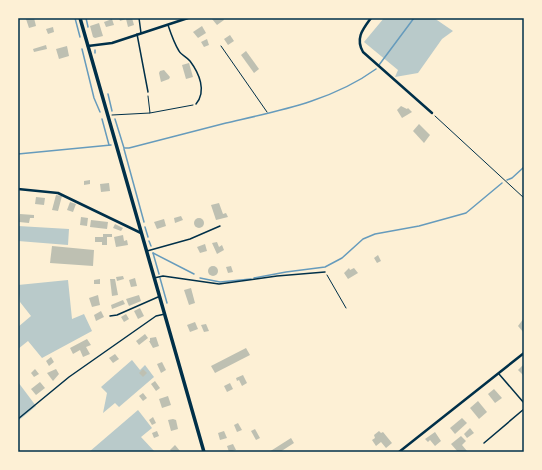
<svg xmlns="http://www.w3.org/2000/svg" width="542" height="470" viewBox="0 0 542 470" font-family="Karla,sans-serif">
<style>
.green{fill:#b9caca}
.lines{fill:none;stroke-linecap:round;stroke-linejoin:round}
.stream{stroke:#669bbc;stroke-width:1.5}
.building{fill:#bec0b2}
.path{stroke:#003049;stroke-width:1}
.service{stroke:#003049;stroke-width:1.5}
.minor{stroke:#003049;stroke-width:2.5}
.secondary{stroke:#003049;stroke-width:3.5}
.neatline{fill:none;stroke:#003049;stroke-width:1.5}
</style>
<rect width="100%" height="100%" fill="#fdf0d5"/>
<!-- green -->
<g class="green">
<polygon points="384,18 409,18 411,20 412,18 434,18 453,31 442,39 418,73 395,77 398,70 364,42"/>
<polygon points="18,226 69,229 68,245 18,241"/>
<polygon points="68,280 72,319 84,314 92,331 42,358 28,341 18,349 18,327 31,316 20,302 18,285"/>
<polygon points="132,360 140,370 145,365 154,377 119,407 115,403 103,413 107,393 101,387"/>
<polygon points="18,382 36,406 18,421"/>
<polygon points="138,410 152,428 141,437 155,452 89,452"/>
</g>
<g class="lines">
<!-- stream -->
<g class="stream">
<polyline points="75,18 80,37"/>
<polyline points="86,18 88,27"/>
<polyline points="82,49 94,98 100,112"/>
<polyline points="95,50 95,53"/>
<polyline points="379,65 414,18"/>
<polyline points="108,94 112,111"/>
<polyline points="102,119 109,145"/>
<path d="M115 119 124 148H129C161 140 194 131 226 123 278 111 332 101 376 69"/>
<polyline points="124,149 144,222"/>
<polyline points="18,154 111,145"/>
<polyline points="507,180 512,178 524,167"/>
<polyline points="145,227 148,237"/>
<polyline points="149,241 151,246"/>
<polyline points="153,253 194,274"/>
<polyline points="153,253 159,274"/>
<polyline points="160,278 167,303"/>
<polyline points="200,278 220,282 251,279"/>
<polyline points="254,278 286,272 325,267 342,258 363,239 375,234 419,226 466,213 502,183"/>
</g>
</g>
<!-- building -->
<g class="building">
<polygon points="34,18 36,26 29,28 26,19"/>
<polygon points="119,18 132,18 134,25 128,27 126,19 120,21"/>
<polygon points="214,18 223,18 224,20 217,25 212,19"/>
<polygon points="112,19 114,25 106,27 104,22"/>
<polygon points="99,23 103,36 95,38 93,37 90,26"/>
<polygon points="202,26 206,33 198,38 193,32"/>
<polygon points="53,27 54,32 48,34 46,29"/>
<polygon points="230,35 234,41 228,45 224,39"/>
<polygon points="207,39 209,45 204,47 201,42"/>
<polygon points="46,45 47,49 34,52 33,49"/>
<polygon points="67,46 69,56 59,59 56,49"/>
<polygon points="246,51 259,69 254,73 241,55"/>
<polygon points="189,63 193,77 186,79 182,65"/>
<polygon points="164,70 170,77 169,79 161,82 159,73 160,71"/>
<polygon points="401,106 407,109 408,108 412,112 402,118 397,110"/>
<polygon points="419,124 430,135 424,143 413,131"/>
<polygon points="90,180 90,184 84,185 84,181"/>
<polygon points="109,183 110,191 101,192 100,184"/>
<polygon points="56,195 62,196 58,211 52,210"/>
<polygon points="36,197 45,198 44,205 35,204"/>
<polygon points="70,202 76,204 73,212 67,210"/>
<polygon points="219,203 223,214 226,213 228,217 216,220 211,205"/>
<polygon points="20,214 34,215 34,218 30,218 29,223 19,222"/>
<polygon points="181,216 183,220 175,223 174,218"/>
<polygon points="81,217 88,218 87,226 80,225"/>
<circle cx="199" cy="223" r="5"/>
<polygon points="164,219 166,226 157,229 154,222"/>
<polygon points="91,220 108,222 107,229 90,227"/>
<polygon points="115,224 123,228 121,231 113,228"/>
<polygon points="103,234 112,234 112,237 107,237 107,245 102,245 102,242 95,242 95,237 103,237"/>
<polygon points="123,235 124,241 127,240 128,245 116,247 114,237"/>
<polygon points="217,242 219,247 222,245 224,250 217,254 212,243"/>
<polygon points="205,244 207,251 200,253 197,247"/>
<polygon points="52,246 94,250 93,266 50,263"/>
<polygon points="378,255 381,261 377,263 374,258"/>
<polygon points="231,266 233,272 228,273 226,267"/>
<circle cx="213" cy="271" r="5"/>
<polygon points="349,268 350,270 354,268 358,273 348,279 344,273"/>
<polygon points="123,276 124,279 117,281 116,277"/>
<polygon points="135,278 137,286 131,287 129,280"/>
<polygon points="100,279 100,284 94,284 94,280"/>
<polygon points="110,279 115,279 118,295 112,296"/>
<polygon points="191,288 195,303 189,305 184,290"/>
<polygon points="98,295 100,305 92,307 89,298"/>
<polygon points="139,295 141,301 129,306 126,299"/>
<polygon points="123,300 125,304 112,309 111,305"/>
<polygon points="140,308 144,316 138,319 134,311"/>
<polygon points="101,311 104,317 96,321 94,315"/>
<polygon points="126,314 129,319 124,322 121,317"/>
<polygon points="524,318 524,333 518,326"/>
<polygon points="195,322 198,329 190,332 187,325"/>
<polygon points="206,324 209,331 204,332 201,325"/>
<polygon points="145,334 148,338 139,345 136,341"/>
<polygon points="156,337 159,346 153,348 149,341 150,341 150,338"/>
<polygon points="87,339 91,345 86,347 90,354 83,357 80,350 73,354 70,348"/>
<polygon points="246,348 250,355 215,373 211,366"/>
<polygon points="115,354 119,359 113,363 109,358"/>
<polygon points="51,357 54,362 49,366 46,361"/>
<polygon points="162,362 166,370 161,373 157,364"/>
<polygon points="523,365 524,366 524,376 518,370"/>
<polygon points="35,369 39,374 34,377 31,373"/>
<polygon points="56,369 59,374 53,381 47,373"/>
<polygon points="143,369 147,373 143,377 139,373"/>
<polygon points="243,375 247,383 242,386 239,380 237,381 236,378"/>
<polygon points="155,381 160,388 156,391 151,384"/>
<polygon points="40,382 45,388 36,395 31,389"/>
<polygon points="230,383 233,389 227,392 224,386"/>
<polygon points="494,389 502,398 495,403 488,394"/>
<polygon points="143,393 147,398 143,401 139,396"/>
<polygon points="168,396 171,405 162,408 159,399"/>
<polygon points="478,401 487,412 479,419 470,408"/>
<polygon points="153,417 156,423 152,425 149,420"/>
<polygon points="462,418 467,423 455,434 450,428"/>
<polygon points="173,419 176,420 178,429 171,431 168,420"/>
<polygon points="238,423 242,430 237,432 234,425"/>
<polygon points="470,428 474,433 467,438 464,434"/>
<polygon points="255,429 260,438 256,440 251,431"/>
<polygon points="157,431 159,436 154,438 152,433"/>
<polygon points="224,431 227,438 220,440 218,433"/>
<polygon points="379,431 381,433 383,432 392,443 386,448 381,442 376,446 372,440 375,438 374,435"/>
<polygon points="435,432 441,441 435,446 430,440 428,442 425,439"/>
<polygon points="461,436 466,441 462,445 467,451 466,452 458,452 451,444"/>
<polygon points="291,438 294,443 280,452 269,452"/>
<polygon points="233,444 236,450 229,452 227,446"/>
<polygon points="175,445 180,451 172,452 170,450"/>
</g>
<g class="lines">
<!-- path -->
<g class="path">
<polyline points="221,46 267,112"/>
<polyline points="150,113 193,105"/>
<polyline points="112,115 150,113 148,96"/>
<polyline points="435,116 524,198"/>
<polyline points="327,275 346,308"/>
</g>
<!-- service -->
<g class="service">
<polyline points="139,18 141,33"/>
<path d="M168 25C171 34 174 43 179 51 181 55 187 57 190 61 199 73 207 91 196 104"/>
<polyline points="137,34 148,92"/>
<polyline points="147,251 190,239 220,226"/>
<polyline points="154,278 163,276 219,284 277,276 325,272"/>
<polyline points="110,316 117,315 158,297"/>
<polyline points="499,374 524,403"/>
<polyline points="18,419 69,377 156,316 165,314"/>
<polyline points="484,443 524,409"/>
</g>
<!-- minor -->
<g class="minor">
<path d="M371 18C363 29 355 38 363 52L432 113"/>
<polyline points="88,46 112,43 188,18"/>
<polyline points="18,189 58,193 141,233"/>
<polyline points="399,452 524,353"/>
</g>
<!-- secondary -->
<polyline class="secondary" points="80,18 204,452"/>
</g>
<!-- border -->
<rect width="542" height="470" fill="none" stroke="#fdf0d5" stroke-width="38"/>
<rect x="19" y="19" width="504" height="432" class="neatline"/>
</svg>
